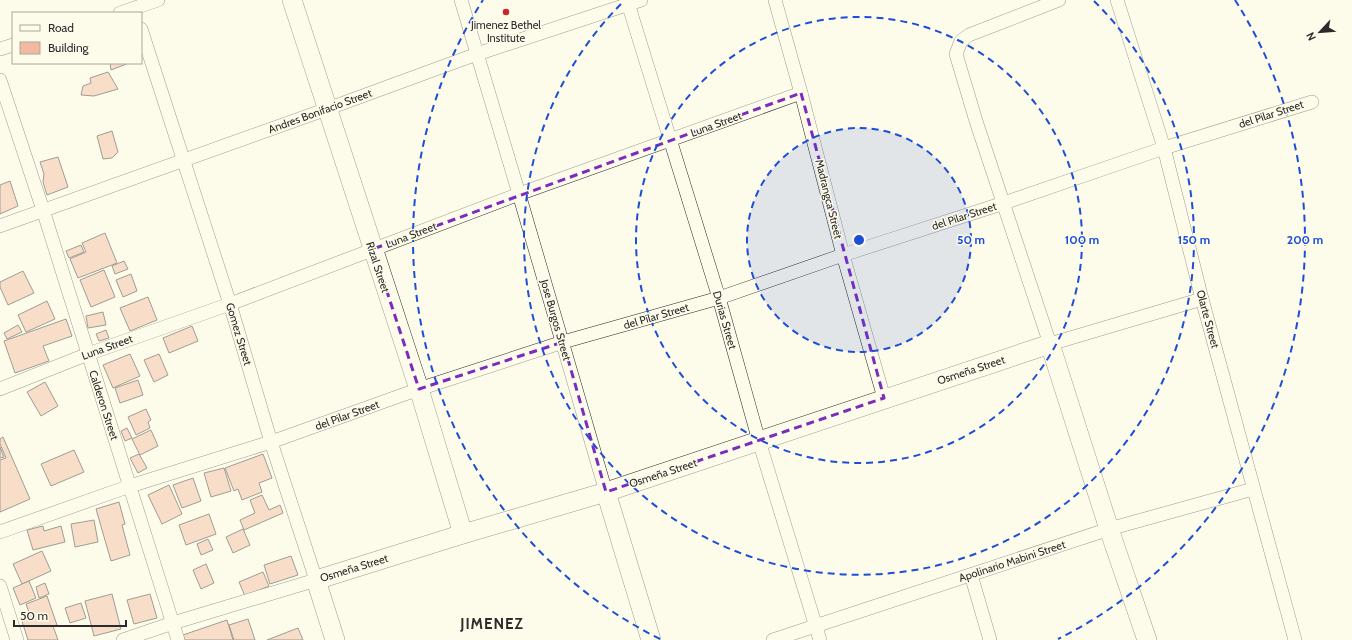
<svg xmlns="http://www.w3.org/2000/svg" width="1352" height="640" viewBox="0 0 1352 640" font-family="Cabin,sans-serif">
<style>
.building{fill:#f2b8a0;stroke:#2b2b2b}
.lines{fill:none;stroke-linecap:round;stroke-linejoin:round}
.street-casing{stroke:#2b2b2b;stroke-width:14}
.secondary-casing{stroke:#2b2b2b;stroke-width:20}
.street{stroke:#fdfbea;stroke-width:13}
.secondary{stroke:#fdfbea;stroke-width:19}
.marked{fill:none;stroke:#7b2cbf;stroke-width:3;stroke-dasharray:8 5;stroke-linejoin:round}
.ring{fill:none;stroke:#1d4ed8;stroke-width:2;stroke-dasharray:7 5}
.poi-dot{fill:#c62828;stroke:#fdfbea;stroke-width:1.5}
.labels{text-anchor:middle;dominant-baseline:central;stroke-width:3;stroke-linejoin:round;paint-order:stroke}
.poi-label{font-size:11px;fill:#2b2b2b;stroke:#fdfbea}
.street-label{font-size:11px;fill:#2b2b2b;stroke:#fdfbea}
.district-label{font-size:15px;font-weight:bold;letter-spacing:1px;fill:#2b2b2b;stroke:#fdfbea}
.centre{fill:#1d4ed8;stroke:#fdfbea;stroke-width:2}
.ring-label{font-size:12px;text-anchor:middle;font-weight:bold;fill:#1d4ed8;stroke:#fdfbea;stroke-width:3;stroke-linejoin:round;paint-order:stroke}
</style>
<rect width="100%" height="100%" fill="#fdfbea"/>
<!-- building -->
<g class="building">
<polygon points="110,63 129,63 111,70"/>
<polygon points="108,72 118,89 94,96 81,95 83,86 91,83 90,78"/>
<polygon points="112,131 118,152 112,158 103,159 97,136"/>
<polygon points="58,157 68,187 47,195 43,182 44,174 40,162"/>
<polygon points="10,181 18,206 0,214 0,185"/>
<polygon points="105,233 117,263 78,278 70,259 86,252 82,243"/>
<polygon points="81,245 84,252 69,258 66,251"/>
<polygon points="124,261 128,269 115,274 112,266"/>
<polygon points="104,270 115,297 91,307 80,280"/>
<polygon points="23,271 34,293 8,305 0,287 0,282"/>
<polygon points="131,274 137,291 123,297 116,280"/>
<polygon points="148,297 157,320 130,331 120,308"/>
<polygon points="47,301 55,319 26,332 18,315"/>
<polygon points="103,312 106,325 88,328 86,316"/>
<polygon points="66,319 72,336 43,346 49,361 15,373 4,341"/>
<polygon points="18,325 22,332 7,339 4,333"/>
<polygon points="192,326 198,341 169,353 163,338"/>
<polygon points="106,330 109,338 99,341 96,334"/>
<polygon points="130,354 140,376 113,388 103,365"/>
<polygon points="159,354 168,375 154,382 144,360"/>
<polygon points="138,380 143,395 120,403 115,388"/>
<polygon points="45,382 58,406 41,416 27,392"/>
<polygon points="146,409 151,420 148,422 150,428 136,435 128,417"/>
<polygon points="127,428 132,438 125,441 121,431"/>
<polygon points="151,430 158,446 140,455 132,439"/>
<polygon points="3,437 30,499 0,512 0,460 6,458 0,444 0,439"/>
<polygon points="0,447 4,457 0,458"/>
<polygon points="74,450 84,472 51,486 41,464"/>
<polygon points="139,454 147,468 138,473 130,458"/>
<polygon points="263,454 272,478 259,483 262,492 242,500 238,489 234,491 225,468"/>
<polygon points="224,468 231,491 211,497 204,473"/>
<polygon points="193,478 201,501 182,508 173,485"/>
<polygon points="169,485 182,514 162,524 148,495"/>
<polygon points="262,495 269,510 280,505 283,513 244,530 240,520 255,513 250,500"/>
<polygon points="119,502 125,524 122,525 130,555 111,561 96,509"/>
<polygon points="209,514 216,534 186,545 179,525"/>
<polygon points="94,520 98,542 75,547 71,524"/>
<polygon points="43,526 44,531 61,526 65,542 33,550 27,530"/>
<polygon points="243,529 250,545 233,553 226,537"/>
<polygon points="208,539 213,550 201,555 197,544"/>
<polygon points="42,551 51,571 22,584 13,564"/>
<polygon points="291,556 298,575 270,584 264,565"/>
<polygon points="206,564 214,583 201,589 193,570"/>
<polygon points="263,572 269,586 245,596 239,582"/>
<polygon points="29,581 36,598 20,605 13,588"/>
<polygon points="45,583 49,594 39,598 36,587"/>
<polygon points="112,594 121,629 94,636 85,601"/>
<polygon points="150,594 157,618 134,624 127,600"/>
<polygon points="47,596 57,625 53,626 58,640 28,640 21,618 30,615 26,604"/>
<polygon points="81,603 86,618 70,623 65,608"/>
<polygon points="248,619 255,640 234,640 229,625"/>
<polygon points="227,620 233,640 185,640 183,635"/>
<polygon points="298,628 303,640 267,640"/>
</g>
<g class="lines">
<!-- street casing -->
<g class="street-casing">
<g id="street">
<polyline points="461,0 519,194 606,492"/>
<polyline points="627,0 719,298 759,441 820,640"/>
<polyline points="775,0 801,93 843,255 884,398"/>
<polyline points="1059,0 969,35 961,41 956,54 976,121 1050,344 1202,299"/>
<polyline points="1117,0 1164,148 1202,299 1295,640"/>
<polyline points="120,13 158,0"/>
<polyline points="0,49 13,45"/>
<polyline points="0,80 43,210 178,640"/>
<polyline points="0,226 327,109 477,54 641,0"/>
<polyline points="0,389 88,354 230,304 519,194 801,93"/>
<polyline points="0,532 130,486 271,442 419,389 563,342 719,298 843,255 1004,203 1164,148 1312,102"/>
<polyline points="971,575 990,640"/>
<polyline points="0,586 17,640"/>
<polyline points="123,640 173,623 316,580 271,442 230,304 141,29"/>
<polyline points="773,640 1109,529 1253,489"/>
</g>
</g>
<!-- secondary casing -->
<g class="secondary-casing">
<g id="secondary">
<polyline points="292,0 419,389 463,534"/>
<polyline points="606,492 651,640"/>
<polyline points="335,640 316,580 463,534 606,492 1050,344 1109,529 1147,640"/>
</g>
</g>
<!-- street -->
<use href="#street" class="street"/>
<!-- secondary -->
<use href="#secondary" class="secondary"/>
</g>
<!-- marked area -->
<path d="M0 0H1352V640H0ZM801 93 884 398 606 492 563 342 419 389 373 249Z" fill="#fdfbea" fill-opacity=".55" fill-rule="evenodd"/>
<path class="marked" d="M801 93 884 398 606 492 563 342 419 389 373 249Z"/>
<!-- distance rings -->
<circle cx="859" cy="240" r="112" fill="#1d4ed8" fill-opacity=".12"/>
<g class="ring">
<circle cx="859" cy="240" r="112"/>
<circle cx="859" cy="240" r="223"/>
<path d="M1094 1A335 335 0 1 1 624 1"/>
<path d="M660 639A446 446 0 0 1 483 0M1235 0A446 446 0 0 1 1058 639"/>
</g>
<!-- markers -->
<circle class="poi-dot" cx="506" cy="12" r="4"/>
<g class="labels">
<!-- poi labels -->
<g class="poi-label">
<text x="506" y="25">Jimenez Bethel<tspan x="506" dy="13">Institute</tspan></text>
</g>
<!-- street labels -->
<g class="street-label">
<text transform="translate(320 111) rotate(-20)">Andres Bonifacio Street</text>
<text transform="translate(1271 114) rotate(-18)">del Pilar Street</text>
<text transform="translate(716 124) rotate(-20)">Luna Street</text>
<text transform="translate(829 199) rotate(76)">Madrangca Street</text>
<text transform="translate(964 216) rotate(-18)">del Pilar Street</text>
<text transform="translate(411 235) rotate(-21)">Luna Street</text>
<text transform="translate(378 267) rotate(72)">Rizal Street</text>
<text transform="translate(656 316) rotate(-16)">del Pilar Street</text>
<text transform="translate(1208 319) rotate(75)">Olarte Street</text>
<text transform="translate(556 320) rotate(74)">Jose Burgos Street</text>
<text transform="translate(725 320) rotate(74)">Durias Street</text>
<text transform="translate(239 334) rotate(73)">Gomez Street</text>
<text transform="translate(107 347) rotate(-20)">Luna Street</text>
<text transform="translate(971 370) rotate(-18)">Osmeña Street</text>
<text transform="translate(104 405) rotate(72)">Calderon Street</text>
<text transform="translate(347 415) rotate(-20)">del Pilar Street</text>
<text transform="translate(663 473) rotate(-18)">Osmeña Street</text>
<text transform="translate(1012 561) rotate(-18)">Apolinario Mabini Street</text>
<text transform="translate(354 568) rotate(-17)">Osmeña Street</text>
</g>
<!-- district labels -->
<g class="district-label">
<text x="492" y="624">JIMENEZ</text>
</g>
</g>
<circle cx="859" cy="240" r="6" class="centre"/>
<g class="ring-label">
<text x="971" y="244">50 m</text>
<text x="1082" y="244">100 m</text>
<text x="1194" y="244">150 m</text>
<text x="1305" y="244">200 m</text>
</g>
<!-- legend -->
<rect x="12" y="12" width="130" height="52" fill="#fdfbea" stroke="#a9a89e"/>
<rect x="20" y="25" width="20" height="6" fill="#fdfbea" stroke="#a9a89e"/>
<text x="48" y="32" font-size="12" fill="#2b2b2b">Road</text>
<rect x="20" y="42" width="20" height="12" fill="#f2b8a0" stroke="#a9a89e"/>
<text x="48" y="52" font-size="12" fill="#2b2b2b">Building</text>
<!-- north arrow -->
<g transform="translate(1320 32) rotate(244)" stroke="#fdfbea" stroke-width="3" paint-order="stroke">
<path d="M0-3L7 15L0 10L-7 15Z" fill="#2b2b2b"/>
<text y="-6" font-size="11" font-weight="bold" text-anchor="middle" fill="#2b2b2b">N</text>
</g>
<!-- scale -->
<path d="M14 620v6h112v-6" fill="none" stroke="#2b2b2b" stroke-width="2"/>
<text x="20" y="620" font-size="12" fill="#2b2b2b" stroke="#fdfbea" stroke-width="3" paint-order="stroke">50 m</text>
</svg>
